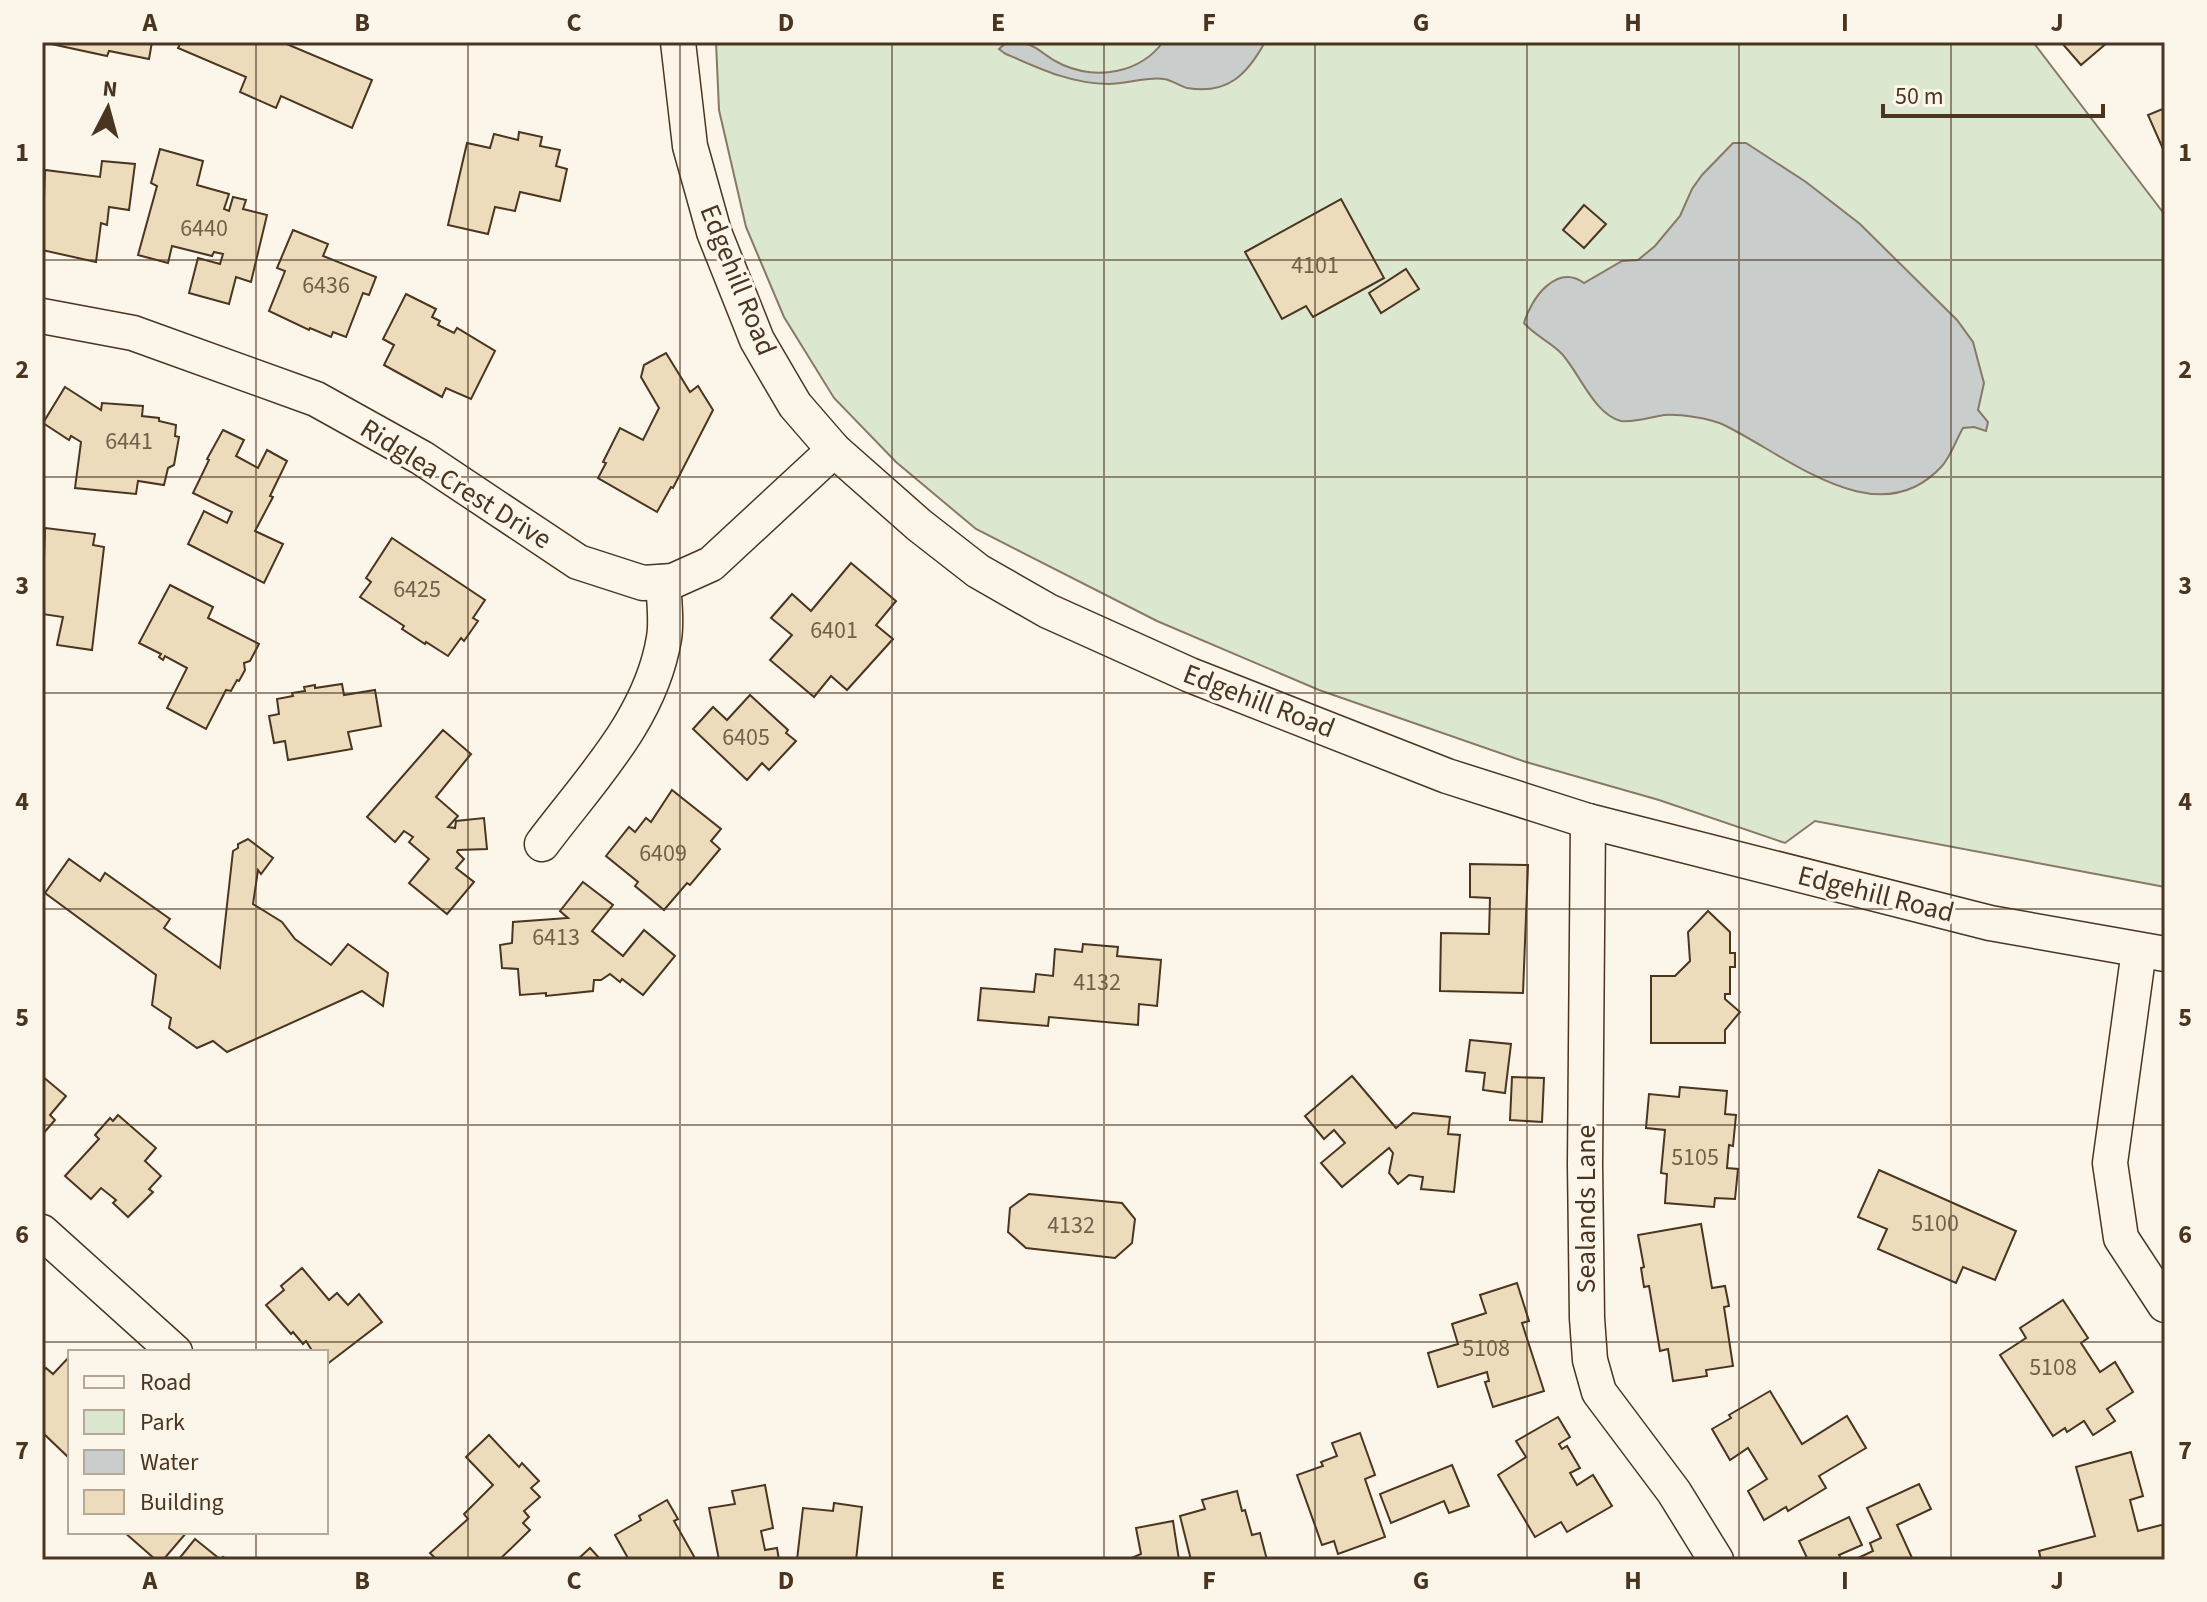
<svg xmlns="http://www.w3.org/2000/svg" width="2207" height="1602" viewBox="0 0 2207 1602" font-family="'Source Sans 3',sans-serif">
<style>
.green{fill:#dce7d0;stroke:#887966;stroke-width:2}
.water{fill:#c9cecd;stroke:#887966;stroke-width:2}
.building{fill:#ecdcbc;stroke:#4a3520;stroke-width:2}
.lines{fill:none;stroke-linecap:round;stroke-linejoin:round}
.minor-casing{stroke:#4a3520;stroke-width:37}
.minor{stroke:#fbf6e9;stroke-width:34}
.grid{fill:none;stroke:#4a3520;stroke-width:2;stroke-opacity:0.55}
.labels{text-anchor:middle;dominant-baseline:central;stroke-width:6;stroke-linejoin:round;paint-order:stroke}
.number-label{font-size:24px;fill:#725f47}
.street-label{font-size:28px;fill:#4a3520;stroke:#fbf6e9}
.neatline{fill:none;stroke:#4a3520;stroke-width:3}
.grid-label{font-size:26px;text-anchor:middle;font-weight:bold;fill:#4a3520}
</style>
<rect width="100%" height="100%" fill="#fbf6e9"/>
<!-- green -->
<polygon class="green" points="716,42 2033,42 2165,215 2165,887 1815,821 1785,843 1659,800 1526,762 1319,690 1157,621 976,529 896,462 834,398 784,317 746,227 719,110"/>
<!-- water -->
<g class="water">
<path d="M1007 42C1041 42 1036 53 1063 65 1098 80 1140 73 1163 42H1265C1247 75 1227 95 1187 88 1179 86 1172 80 1164 79 1150 76 1125 84 1109 84 1071 84 1038 68 1004 53L999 49Z"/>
<path d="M1733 143H1746L1806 182 1860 224 1957 320 1973 342 1978 361 1984 383 1978 410 1988 422 1986 431 1974 427 1963 428C1956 440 1951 456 1942 466 1878 537 1788 456 1724 425 1709 418 1680 414 1664 415 1651 417 1633 423 1621 421 1594 414 1580 374 1562 354 1551 342 1535 336 1524 323 1531 298 1557 263 1584 283L1622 261 1638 260 1655 246 1680 216 1692 189 1702 175Z"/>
</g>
<!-- building -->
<g class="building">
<polygon points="42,42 152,42 149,59 109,51 107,56"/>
<polygon points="181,42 282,42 372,80 352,128 281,96 276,108 240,92 246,77 178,48"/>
<polygon points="2061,42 2108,42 2081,65"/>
<polygon points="2165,108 2165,148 2163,149 2148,115"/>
<polygon points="519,132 542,137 540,146 560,150 556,166 567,169 560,201 520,192 515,211 495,207 488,234 448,225 467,143 490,148 494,134 518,140"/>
<polygon points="160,149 203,161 197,185 229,194 224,209 229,211 233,197 246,200 243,209 267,215 251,282 236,277 229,304 189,293 198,258 220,264 223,254 214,252 212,256 172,246 168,263 138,255 157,186 151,183"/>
<polygon points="102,161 135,164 129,210 109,207 107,225 101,223 96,262 42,250 45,170 100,177"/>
<polygon points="1341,199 1384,278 1313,317 1306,306 1282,319 1245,252"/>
<polygon points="1584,205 1606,224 1584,248 1563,230"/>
<polygon points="293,230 328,244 323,256 376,277 369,295 363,293 346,337 333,332 331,337 310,328 309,330 269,311 285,271 277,268"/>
<polygon points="1406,269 1419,289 1381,313 1369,293"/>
<polygon points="406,294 436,309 432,317 440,321 438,325 454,333 457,328 495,351 471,399 446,388 442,397 384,365 394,345 383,339"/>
<polygon points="666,353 690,392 698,386 713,410 673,488 671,487 657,512 598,478 606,463 603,462 620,428 643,440 659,408 641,377 644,365"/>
<polygon points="65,387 101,410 102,403 143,406 142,416 159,418 159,421 176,425 175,436 179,437 174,465 168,468 164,485 138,481 136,494 75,488 81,442 71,436 69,440 43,423"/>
<polygon points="223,430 244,440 236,456 258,468 267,450 287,461 270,496 273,497 255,531 283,544 264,583 188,544 204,511 227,523 232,512 193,493 209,460 207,459"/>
<polygon points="45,528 95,534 93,545 104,547 92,650 57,645 63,617 42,614"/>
<polygon points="392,538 485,600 473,618 478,621 464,641 461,638 448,656 426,642 425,644 402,629 404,626 360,597 371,582 366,578"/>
<polygon points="851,563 896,601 876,625 893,639 847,690 831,676 814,697 770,660 792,635 771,618 792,594 811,611"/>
<polygon points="170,585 213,607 208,618 259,644 250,661 244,663 245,670 239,681 237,680 231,691 226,690 206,729 167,708 187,668 165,656 163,660 159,657 161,654 139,643"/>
<polygon points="342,684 344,695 375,690 381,726 348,732 352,749 288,760 285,741 274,743 269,716 279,714 277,699 293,696 292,693 305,691 304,687 315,685 315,688"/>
<polygon points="750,695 788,730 786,733 796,741 769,770 762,763 747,780 693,729 713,707 727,720"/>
<polygon points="443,730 471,754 436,797 458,816 448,827 455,828 456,821 484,818 487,849 458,850 457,852 464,859 456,868 474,882 447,914 409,883 429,859 409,842 413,837 404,831 395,842 367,817"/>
<polygon points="672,790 721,829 711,841 720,849 690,885 687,883 664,910 635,886 638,882 606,856 629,827 635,832 646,818 651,822"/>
<polygon points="248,839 273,858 261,874 258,870 253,904 282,922 295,939 331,965 348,944 388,973 383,1006 362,991 227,1052 213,1041 197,1048 169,1028 171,1018 152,1005 156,975 45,893 69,859 100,881 105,873 170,919 164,928 220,968 233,851 238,848 238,844"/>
<polygon points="1470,864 1528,865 1523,993 1440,991 1441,933 1489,934 1490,898 1470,897"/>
<polygon points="583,882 613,905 592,931 623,956 644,930 675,956 643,995 622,979 620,982 610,974 601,980 594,980 593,991 546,996 546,993 520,995 518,969 502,968 500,945 512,943 513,922 568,918 560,911"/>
<polygon points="1708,911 1730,932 1730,953 1735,953 1735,967 1730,967 1730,994 1725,994 1725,999 1740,1012 1725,1030 1725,1043 1651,1043 1651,976 1675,976 1690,961 1688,932"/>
<polygon points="1083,944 1118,947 1117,956 1161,960 1157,1006 1139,1004 1138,1025 1049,1017 1048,1026 978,1020 981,988 1034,992 1036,974 1053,976 1055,949 1082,952"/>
<polygon points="1470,1040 1511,1044 1505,1093 1483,1090 1485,1073 1466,1071"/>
<polygon points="42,1076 66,1096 50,1115 55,1120 42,1135"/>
<polygon points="1352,1076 1396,1128 1413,1113 1450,1117 1448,1134 1460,1135 1454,1192 1421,1189 1423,1177 1409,1175 1398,1184 1389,1173 1393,1153 1389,1148 1342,1187 1321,1163 1345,1143 1334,1130 1324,1139 1305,1116"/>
<polygon points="1512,1077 1544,1078 1542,1122 1510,1120"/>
<polygon points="1680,1087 1727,1091 1725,1114 1736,1115 1733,1146 1729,1145 1727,1168 1738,1169 1735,1199 1715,1198 1714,1207 1665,1203 1667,1174 1661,1173 1665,1130 1646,1128 1649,1094 1679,1097"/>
<polygon points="118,1115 156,1148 145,1161 161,1176 149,1189 153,1192 128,1217 113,1203 116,1200 101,1188 91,1199 65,1176 99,1139 95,1135 110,1118 113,1121"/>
<polygon points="1879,1170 2016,1231 1995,1280 1963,1267 1956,1283 1878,1249 1887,1229 1858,1217"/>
<polygon points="1029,1194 1122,1203 1135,1219 1132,1243 1115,1258 1026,1248 1008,1232 1010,1208"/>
<polygon points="1701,1224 1712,1288 1725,1286 1729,1306 1724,1307 1733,1366 1706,1370 1707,1376 1673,1381 1668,1349 1660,1351 1649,1286 1644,1287 1641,1268 1644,1267 1638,1235"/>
<polygon points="302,1268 329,1300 337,1293 348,1305 359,1294 382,1322 326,1365 326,1352 313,1352 306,1341 303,1344 293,1332 291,1334 266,1305 284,1290 281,1286"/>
<polygon points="1517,1283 1529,1321 1522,1323 1544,1391 1493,1407 1485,1382 1489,1381 1487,1372 1438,1387 1428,1353 1458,1344 1452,1324 1486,1313 1480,1295"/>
<polygon points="2063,1300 2088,1338 2081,1343 2100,1372 2115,1362 2133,1392 2107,1409 2115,1421 2093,1435 2084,1421 2067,1432 2065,1428 2053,1436 2000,1355 2026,1338 2020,1328"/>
<polygon points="70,1356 70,1453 67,1456 45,1435 42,1438 42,1373 46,1368 53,1374"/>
<polygon points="1770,1391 1802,1444 1847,1416 1866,1448 1819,1476 1826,1488 1788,1511 1786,1507 1764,1520 1748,1491 1767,1479 1748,1448 1730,1460 1712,1429 1731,1418 1729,1415"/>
<polygon points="1558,1417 1570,1437 1559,1444 1562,1449 1567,1446 1580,1468 1570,1473 1577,1485 1593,1475 1612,1506 1567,1532 1561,1522 1535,1537 1498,1475 1526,1457 1516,1441"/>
<polygon points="1360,1433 1375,1475 1365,1479 1385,1537 1338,1554 1334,1541 1322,1545 1297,1475 1323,1466 1321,1462 1337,1456 1332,1443"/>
<polygon points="489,1435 519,1467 522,1463 539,1481 531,1488 540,1497 524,1511 529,1517 523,1523 530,1530 499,1560 437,1560 430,1553 468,1519 464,1514 493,1485 466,1457"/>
<polygon points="2131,1452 2143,1496 2130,1500 2138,1531 2165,1524 2165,1560 2041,1560 2039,1551 2095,1536 2076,1467"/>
<polygon points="1452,1465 1469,1506 1449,1513 1444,1501 1391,1523 1380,1494"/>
<polygon points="1919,1484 1931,1509 1897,1525 1913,1560 1854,1560 1873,1551 1870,1543 1881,1538 1867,1508"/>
<polygon points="765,1485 773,1528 761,1531 765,1550 777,1548 779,1560 719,1560 709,1508 735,1504 732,1491"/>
<polygon points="1237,1491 1242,1511 1245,1510 1252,1535 1260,1533 1267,1560 1191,1560 1180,1516 1205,1509 1202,1500"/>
<polygon points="667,1500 678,1519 674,1521 696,1560 629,1560 615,1535 641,1520 639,1516"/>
<polygon points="834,1503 862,1507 856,1560 797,1560 803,1508 833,1511"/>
<polygon points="1849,1517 1862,1545 1839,1555 1842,1560 1808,1560 1799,1541"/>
<polygon points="1173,1521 1179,1560 1127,1560 1141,1554 1136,1528"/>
<polygon points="124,1532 187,1532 163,1560 156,1560"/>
<polygon points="195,1539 221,1560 223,1557 227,1560 178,1560"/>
<polygon points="590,1548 601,1560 577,1560"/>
</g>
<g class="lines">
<!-- minor casing -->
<g class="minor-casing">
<g id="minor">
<polyline points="678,42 690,146 714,232 757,340 795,405 834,450 919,525 978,571 1048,611 1190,675 1447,776 1588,821 1990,923 2165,954"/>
<polyline points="42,316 133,333 316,399 422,458 578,562 643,583 673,581 711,564 834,450"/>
<polyline points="1588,821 1585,1164 1587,1318 1590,1360 1599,1392 1674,1492 1716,1560"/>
<path d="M542 844C589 781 651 719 664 638 667 621 664 600 663 582"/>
<polyline points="2139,950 2110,1163 2121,1238 2165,1305"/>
<polyline points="42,1232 175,1352"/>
</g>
</g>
<!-- minor -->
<use href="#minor" class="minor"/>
</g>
<!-- grid -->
<path class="grid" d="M256 42V1352M468 42V1560M680 42V1560M892 42V1560M1104 42V1560M1315 42V1560M1527 42V1560M1739 42V1560M1951 42V1560M42 260H2165M42 477H2165M42 693H2165M42 909H2165M42 1125H2165M42 1342H2165M256 1532V1560"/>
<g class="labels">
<!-- number labels -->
<g class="number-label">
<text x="204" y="228">6440</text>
<text x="1315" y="265">4101</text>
<text x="326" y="285">6436</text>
<text x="129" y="441">6441</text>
<text x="417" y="589">6425</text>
<text x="834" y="630">6401</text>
<text x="746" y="737">6405</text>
<text x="663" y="853">6409</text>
<text x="556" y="937">6413</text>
<text x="1097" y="982">4132</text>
<text x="1695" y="1157">5105</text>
<text x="1935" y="1223">5100</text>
<text x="1071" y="1225">4132</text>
<text x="1486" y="1348">5108</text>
<text x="2053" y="1367">5108</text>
</g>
<!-- street labels -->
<g class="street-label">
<text transform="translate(738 280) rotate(68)">Edgehill Road</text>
<text transform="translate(456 484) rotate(32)">Ridglea Crest Drive</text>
<text transform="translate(1259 701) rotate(21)">Edgehill Road</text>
<text transform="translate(1876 894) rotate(14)">Edgehill Road</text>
<text transform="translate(1586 1209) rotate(-90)">Sealands Lane</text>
</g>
</g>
<!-- border -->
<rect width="2207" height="1602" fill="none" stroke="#fbf6e9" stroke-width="88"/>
<!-- legend -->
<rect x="68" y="1350" width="260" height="184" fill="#fbf6e9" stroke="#b4a999" stroke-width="2"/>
<rect x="84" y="1376" width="40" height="12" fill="#fbf6e9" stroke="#b4a999" stroke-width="2"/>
<text x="140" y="1390" font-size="24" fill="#4a3520">Road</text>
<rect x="84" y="1410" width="40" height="24" fill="#dce7d0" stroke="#b4a999" stroke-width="2"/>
<text x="140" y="1430" font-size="24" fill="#4a3520">Park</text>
<rect x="84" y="1450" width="40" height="24" fill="#c9cecd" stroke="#b4a999" stroke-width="2"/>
<text x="140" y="1470" font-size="24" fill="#4a3520">Water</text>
<rect x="84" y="1490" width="40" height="24" fill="#ecdcbc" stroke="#b4a999" stroke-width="2"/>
<text x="140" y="1510" font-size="24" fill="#4a3520">Building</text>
<!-- north arrow -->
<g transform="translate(108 108) rotate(6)" stroke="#fbf6e9" stroke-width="6" paint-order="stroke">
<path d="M0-6L14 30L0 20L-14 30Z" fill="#4a3520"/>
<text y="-12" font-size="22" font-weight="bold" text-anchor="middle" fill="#4a3520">N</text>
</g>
<!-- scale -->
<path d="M1883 104v12h220v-12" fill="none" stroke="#4a3520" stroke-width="4"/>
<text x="1895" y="104" font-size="24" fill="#4a3520" stroke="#fbf6e9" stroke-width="6" paint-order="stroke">50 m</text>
<rect x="44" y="44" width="2119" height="1514" class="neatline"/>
<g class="grid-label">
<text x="150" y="31">A</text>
<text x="362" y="31">B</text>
<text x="574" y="31">C</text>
<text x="786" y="31">D</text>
<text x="998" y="31">E</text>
<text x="1209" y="31">F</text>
<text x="1421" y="31">G</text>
<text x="1633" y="31">H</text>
<text x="1845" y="31">I</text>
<text x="2057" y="31">J</text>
<text x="22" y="161">1</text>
<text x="2185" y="161">1</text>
<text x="22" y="378">2</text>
<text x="2185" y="378">2</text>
<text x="22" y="594">3</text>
<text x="2185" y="594">3</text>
<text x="22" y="810">4</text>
<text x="2185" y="810">4</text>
<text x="22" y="1026">5</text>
<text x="2185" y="1026">5</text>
<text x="22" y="1243">6</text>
<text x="2185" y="1243">6</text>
<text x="22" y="1459">7</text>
<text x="2185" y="1459">7</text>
<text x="150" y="1589">A</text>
<text x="362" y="1589">B</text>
<text x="574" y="1589">C</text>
<text x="786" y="1589">D</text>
<text x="998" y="1589">E</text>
<text x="1209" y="1589">F</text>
<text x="1421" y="1589">G</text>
<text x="1633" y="1589">H</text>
<text x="1845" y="1589">I</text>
<text x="2057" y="1589">J</text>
</g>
</svg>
